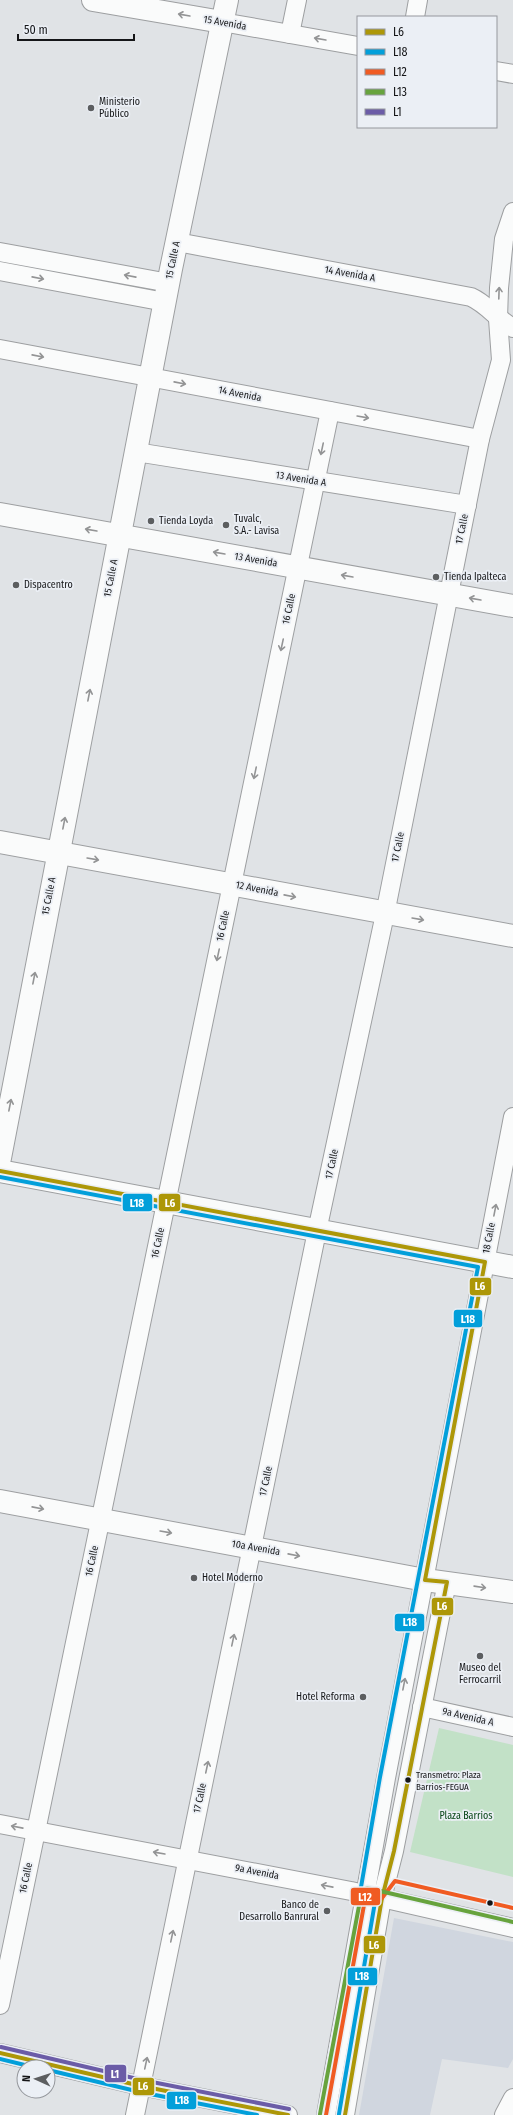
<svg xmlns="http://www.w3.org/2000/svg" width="513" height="2115" viewBox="0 0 513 2115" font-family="'Fira Sans Condensed',sans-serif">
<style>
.built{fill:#d0d6df}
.green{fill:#c2e1c7}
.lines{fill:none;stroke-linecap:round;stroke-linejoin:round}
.minor-casing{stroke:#9d9fa1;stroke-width:20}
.tertiary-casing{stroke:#9d9fa1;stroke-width:24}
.secondary-casing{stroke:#9d9fa1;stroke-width:24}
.minor{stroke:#fafbfb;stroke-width:18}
.tertiary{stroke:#fafbfb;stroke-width:22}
.secondary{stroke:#fafbfb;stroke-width:22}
.bus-1-casing{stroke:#ebeff5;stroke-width:7}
.bus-2-casing{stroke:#ebeff5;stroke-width:7}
.bus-3-casing{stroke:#ebeff5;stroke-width:7}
.bus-4-casing{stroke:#ebeff5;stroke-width:7}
.bus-5-casing{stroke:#ebeff5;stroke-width:7}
.bus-1{stroke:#ad9708;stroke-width:4}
.bus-2{stroke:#029fda;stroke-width:4}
.bus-3{stroke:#f05b22;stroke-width:4}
.bus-4{stroke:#67a33d;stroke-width:4}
.bus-5{stroke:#6b5ca7;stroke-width:4}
.oneway{stroke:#939495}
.poi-dot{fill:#5c5e60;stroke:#ebeff5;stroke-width:1.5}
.bus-dot{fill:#151618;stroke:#ebeff5;stroke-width:1.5}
.labels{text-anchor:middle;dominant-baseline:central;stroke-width:3.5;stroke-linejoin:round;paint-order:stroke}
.bus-label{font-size:9px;fill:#151618;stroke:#ebeff5;text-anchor:start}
.street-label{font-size:10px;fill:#151618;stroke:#ebeff5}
.poi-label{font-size:10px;fill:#151618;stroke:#ebeff5;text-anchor:start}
.park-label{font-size:10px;fill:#054415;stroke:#ebeff5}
.line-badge{stroke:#ebeff5;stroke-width:1.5}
.badge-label{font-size:11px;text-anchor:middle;font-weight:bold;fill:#fff}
</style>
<rect width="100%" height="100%" fill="#e0e3e6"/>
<!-- built -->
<polygon class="built" points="394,1918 513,1942 513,2059 508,2068 442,2059 430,2115 359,2115"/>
<!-- green -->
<polygon class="green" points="439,1728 513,1745 513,1877 410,1852"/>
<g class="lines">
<!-- minor casing -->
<g class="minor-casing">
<g id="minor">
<polyline points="415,17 418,0"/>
<polyline points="222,22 358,46"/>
<polyline points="290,34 297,0"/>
<polyline points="496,71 513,74"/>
<path d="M177 242 471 297C487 304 497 319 513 328"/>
<polyline points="0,252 169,283"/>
<polyline points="0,271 165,302"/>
<polyline points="0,349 480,439"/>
<polyline points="136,452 467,505"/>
<polyline points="422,1707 513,1727"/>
<polyline points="0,1824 351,1891 513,1928"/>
<polyline points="0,2005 330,411"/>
<polyline points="0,2053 141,2086 288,2115"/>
<polyline points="135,2115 317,1231 385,914 480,439 501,360 498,319 499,288 504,239 513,212"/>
<polyline points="326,2115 386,1778 513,1117"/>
<polyline points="345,2115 382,1898 394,1851 447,1582"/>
<polyline points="504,2115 513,2098"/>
</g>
</g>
<!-- tertiary casing -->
<g class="tertiary-casing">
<g id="tertiary">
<polyline points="93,0 222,22"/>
<polyline points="0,514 513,606"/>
<polyline points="0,842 513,936"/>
<polyline points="0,1158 171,269 227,0"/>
</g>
</g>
<!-- secondary casing -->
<g class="secondary-casing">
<g id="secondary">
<polyline points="0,1171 513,1267"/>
<polyline points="0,1501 425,1580 513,1592"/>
</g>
</g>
<!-- minor -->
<use href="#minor" class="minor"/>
<!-- tertiary -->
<use href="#tertiary" class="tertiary"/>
<!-- secondary -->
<use href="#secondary" class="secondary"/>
<!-- bus-1 casing -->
<g class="bus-1-casing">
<g id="bus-1">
<polyline points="0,1171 485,1262 425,1580 447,1582 394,1851 382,1898 345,2115"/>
<polyline points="0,2053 141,2086 288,2115"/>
</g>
</g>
<!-- bus-2 casing -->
<g class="bus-2-casing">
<g id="bus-2">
<polyline points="0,1177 478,1267 380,1777 360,1893 363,1899 375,1902 339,2114"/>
<polyline points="0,2059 33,2067"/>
<polyline points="48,2070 140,2092 257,2115"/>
</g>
</g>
<!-- bus-3 casing -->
<g class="bus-3-casing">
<polyline id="bus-3" points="326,2115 366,1894 382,1898 395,1881 513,1908"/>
</g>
<!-- bus-4 casing -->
<g class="bus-4-casing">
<polyline id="bus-4" points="320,2114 362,1890 367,1888 513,1922"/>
</g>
<!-- bus-5 casing -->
<g class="bus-5-casing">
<polyline id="bus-5" points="1,2047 142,2080 289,2109"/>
</g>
<!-- bus-1 -->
<use href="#bus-1" class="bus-1"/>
<!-- bus-2 -->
<use href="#bus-2" class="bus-2"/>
<!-- bus-3 -->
<use href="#bus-3" class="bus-3"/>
<!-- bus-4 -->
<use href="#bus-4" class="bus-4"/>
<!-- bus-5 -->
<use href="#bus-5" class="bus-5"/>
</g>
<!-- one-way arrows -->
<defs><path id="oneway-shaft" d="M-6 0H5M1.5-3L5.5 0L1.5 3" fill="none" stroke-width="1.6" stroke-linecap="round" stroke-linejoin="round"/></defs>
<g class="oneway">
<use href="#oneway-shaft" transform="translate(184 15) rotate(-170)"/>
<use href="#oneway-shaft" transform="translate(320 39) rotate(-170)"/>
<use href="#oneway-shaft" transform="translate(130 276) rotate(-169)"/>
<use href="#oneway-shaft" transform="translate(38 278) rotate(11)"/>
<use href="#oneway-shaft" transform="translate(499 293) rotate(-88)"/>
<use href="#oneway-shaft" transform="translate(38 356) rotate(11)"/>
<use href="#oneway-shaft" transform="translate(180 383) rotate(11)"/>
<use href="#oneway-shaft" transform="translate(363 417) rotate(10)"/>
<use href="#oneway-shaft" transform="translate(322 449) rotate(102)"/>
<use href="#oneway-shaft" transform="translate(91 530) rotate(-170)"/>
<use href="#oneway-shaft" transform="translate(219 553) rotate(-170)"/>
<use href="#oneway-shaft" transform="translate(347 576) rotate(-170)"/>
<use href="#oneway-shaft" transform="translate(475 599) rotate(-170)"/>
<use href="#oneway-shaft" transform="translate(282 645) rotate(102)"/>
<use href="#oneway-shaft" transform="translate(89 695) rotate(-79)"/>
<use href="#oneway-shaft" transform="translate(255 773) rotate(102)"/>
<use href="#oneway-shaft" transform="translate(64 823) rotate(-79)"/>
<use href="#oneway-shaft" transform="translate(93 859) rotate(10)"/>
<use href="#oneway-shaft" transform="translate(290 896) rotate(11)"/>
<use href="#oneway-shaft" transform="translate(418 919) rotate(10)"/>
<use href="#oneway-shaft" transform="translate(218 955) rotate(102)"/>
<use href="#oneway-shaft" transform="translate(34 978) rotate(-79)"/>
<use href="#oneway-shaft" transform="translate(10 1105) rotate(-79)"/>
<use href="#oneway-shaft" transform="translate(495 1210) rotate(-79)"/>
<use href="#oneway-shaft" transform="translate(38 1508) rotate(11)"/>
<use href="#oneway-shaft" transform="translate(166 1532) rotate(10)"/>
<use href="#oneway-shaft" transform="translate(294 1555) rotate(11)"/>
<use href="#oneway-shaft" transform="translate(480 1587) rotate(8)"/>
<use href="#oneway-shaft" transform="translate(233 1640) rotate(-78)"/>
<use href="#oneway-shaft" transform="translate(404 1684) rotate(-79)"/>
<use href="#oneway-shaft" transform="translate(207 1767) rotate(-78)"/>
<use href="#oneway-shaft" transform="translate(17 1827) rotate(-169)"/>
<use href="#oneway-shaft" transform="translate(159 1853) rotate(-170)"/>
<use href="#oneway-shaft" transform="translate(327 1886) rotate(-169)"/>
<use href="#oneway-shaft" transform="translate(172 1936) rotate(-78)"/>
<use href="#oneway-shaft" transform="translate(146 2063) rotate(-78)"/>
</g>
<!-- markers -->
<g class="poi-dot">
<circle cx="91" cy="108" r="4"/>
<circle cx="151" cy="521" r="4"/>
<circle cx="226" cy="525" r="4"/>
<circle cx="436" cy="577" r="4"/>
<circle cx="16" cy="585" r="4"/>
<circle cx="194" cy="1578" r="4"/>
<circle cx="480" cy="1656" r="4"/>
<circle cx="363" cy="1697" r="4"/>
<circle cx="327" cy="1911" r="4"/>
</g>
<g class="bus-dot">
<circle cx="408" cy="1780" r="3.5"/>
<circle cx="490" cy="1903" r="3.5"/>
</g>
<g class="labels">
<!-- bus labels -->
<g class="bus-label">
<text x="416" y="1775">Transmetro: Plaza<tspan x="416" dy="12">Barrios-FEGUA</tspan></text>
</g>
<!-- street labels -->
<g class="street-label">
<text transform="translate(225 23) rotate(10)">15 Avenida</text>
<text transform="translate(173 260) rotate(-78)">15 Calle A</text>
<text transform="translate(350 274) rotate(10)">14 Avenida A</text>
<text transform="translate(240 394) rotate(11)">14 Avenida</text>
<text transform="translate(301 479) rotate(9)">13 Avenida A</text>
<text transform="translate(462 529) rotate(-79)">17 Calle</text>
<text transform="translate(256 560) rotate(10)">13 Avenida</text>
<text transform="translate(111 578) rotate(-79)">15 Calle A</text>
<text transform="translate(289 609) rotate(-78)">16 Calle</text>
<text transform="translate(398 847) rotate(-79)">17 Calle</text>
<text transform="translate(257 889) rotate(11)">12 Avenida</text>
<text transform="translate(49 896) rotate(-79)">15 Calle A</text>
<text transform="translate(223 926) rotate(-78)">16 Calle</text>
<text transform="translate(332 1164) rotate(-78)">17 Calle</text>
<text transform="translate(489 1238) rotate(-79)">18 Calle</text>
<text transform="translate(158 1243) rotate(-78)">16 Calle</text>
<text transform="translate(266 1481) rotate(-78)">17 Calle</text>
<text transform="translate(256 1548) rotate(10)">10a Avenida</text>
<text transform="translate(92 1561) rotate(-78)">16 Calle</text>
<text transform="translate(468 1717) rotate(13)">9a Avenida A</text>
<text transform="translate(200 1798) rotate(-78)">17 Calle</text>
<text transform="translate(257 1872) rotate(11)">9a Avenida</text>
<text transform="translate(26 1878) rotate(-78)">16 Calle</text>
</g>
<!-- poi labels -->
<g class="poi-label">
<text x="99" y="102">Ministerio<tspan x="99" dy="12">Público</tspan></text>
<text x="234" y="519">Tuvalc,<tspan x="234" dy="12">S.A.- Lavisa</tspan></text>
<text x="159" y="521">Tienda Loyda</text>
<text x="444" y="577">Tienda Ipalteca</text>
<text x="24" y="585">Dispacentro</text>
<text x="202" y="1578">Hotel Moderno</text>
<text x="480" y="1668" text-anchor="middle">Museo del<tspan x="480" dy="12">Ferrocarril</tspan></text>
<text x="355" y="1697" text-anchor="end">Hotel Reforma</text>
<text x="319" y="1905" text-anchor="end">Banco de<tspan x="319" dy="12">Desarrollo Banrural</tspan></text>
</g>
<!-- park labels -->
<g class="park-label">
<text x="466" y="1816">Plaza Barrios</text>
</g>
</g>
<g class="line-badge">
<rect x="122" y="1193" width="31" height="19" rx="4" fill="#029fda"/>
<rect x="158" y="1193" width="23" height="19" rx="4" fill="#ad9708"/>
<rect x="469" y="1277" width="23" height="19" rx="4" fill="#ad9708"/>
<rect x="453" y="1309" width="30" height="19" rx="4" fill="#029fda"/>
<rect x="431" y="1597" width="23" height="19" rx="4" fill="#ad9708"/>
<rect x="394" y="1613" width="31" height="19" rx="4" fill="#029fda"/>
<rect x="350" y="1887" width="31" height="19" rx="4" fill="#f05b22"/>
<rect x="363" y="1935" width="23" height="19" rx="4" fill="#ad9708"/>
<rect x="347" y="1967" width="31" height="19" rx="4" fill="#029fda"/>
<rect x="104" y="2064" width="23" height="19" rx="4" fill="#6b5ca7"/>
<rect x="132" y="2077" width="23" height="19" rx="4" fill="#ad9708"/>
<rect x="166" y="2091" width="31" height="19" rx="4" fill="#029fda"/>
</g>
<g class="badge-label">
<text x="137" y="1207">L18</text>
<text x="170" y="1207">L6</text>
<text x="480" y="1290">L6</text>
<text x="468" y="1323">L18</text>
<text x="442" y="1610">L6</text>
<text x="410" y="1626">L18</text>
<text x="365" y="1901">L12</text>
<text x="374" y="1949">L6</text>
<text x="362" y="1980">L18</text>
<text x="115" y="2078">L1</text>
<text x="143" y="2090">L6</text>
<text x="182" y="2104">L18</text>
</g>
<!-- legend -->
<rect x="357" y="16" width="140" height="112" fill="#ebeff5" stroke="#95989d"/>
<rect x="365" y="29" width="20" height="6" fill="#ad9708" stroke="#95989d"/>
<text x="393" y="36" font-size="12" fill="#151618">L6</text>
<rect x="365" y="49" width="20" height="6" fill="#029fda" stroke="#95989d"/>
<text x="393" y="56" font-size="12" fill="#151618">L18</text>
<rect x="365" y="69" width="20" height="6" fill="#f05b22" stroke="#95989d"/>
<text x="393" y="76" font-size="12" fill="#151618">L12</text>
<rect x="365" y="89" width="20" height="6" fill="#67a33d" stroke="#95989d"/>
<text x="393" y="96" font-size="12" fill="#151618">L13</text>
<rect x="365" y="109" width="20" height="6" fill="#6b5ca7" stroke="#95989d"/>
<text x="393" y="116" font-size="12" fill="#151618">L1</text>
<!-- north arrow -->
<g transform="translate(36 2079) rotate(273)"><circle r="19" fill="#ebeff5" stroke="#95989d"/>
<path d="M0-3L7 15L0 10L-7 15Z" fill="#5c5e60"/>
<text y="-6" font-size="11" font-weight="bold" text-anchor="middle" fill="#151618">N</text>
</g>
<!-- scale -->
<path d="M18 34v6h116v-6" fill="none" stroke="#151618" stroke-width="2"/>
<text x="24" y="34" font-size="12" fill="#151618" stroke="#ebeff5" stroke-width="3" paint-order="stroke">50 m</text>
</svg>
